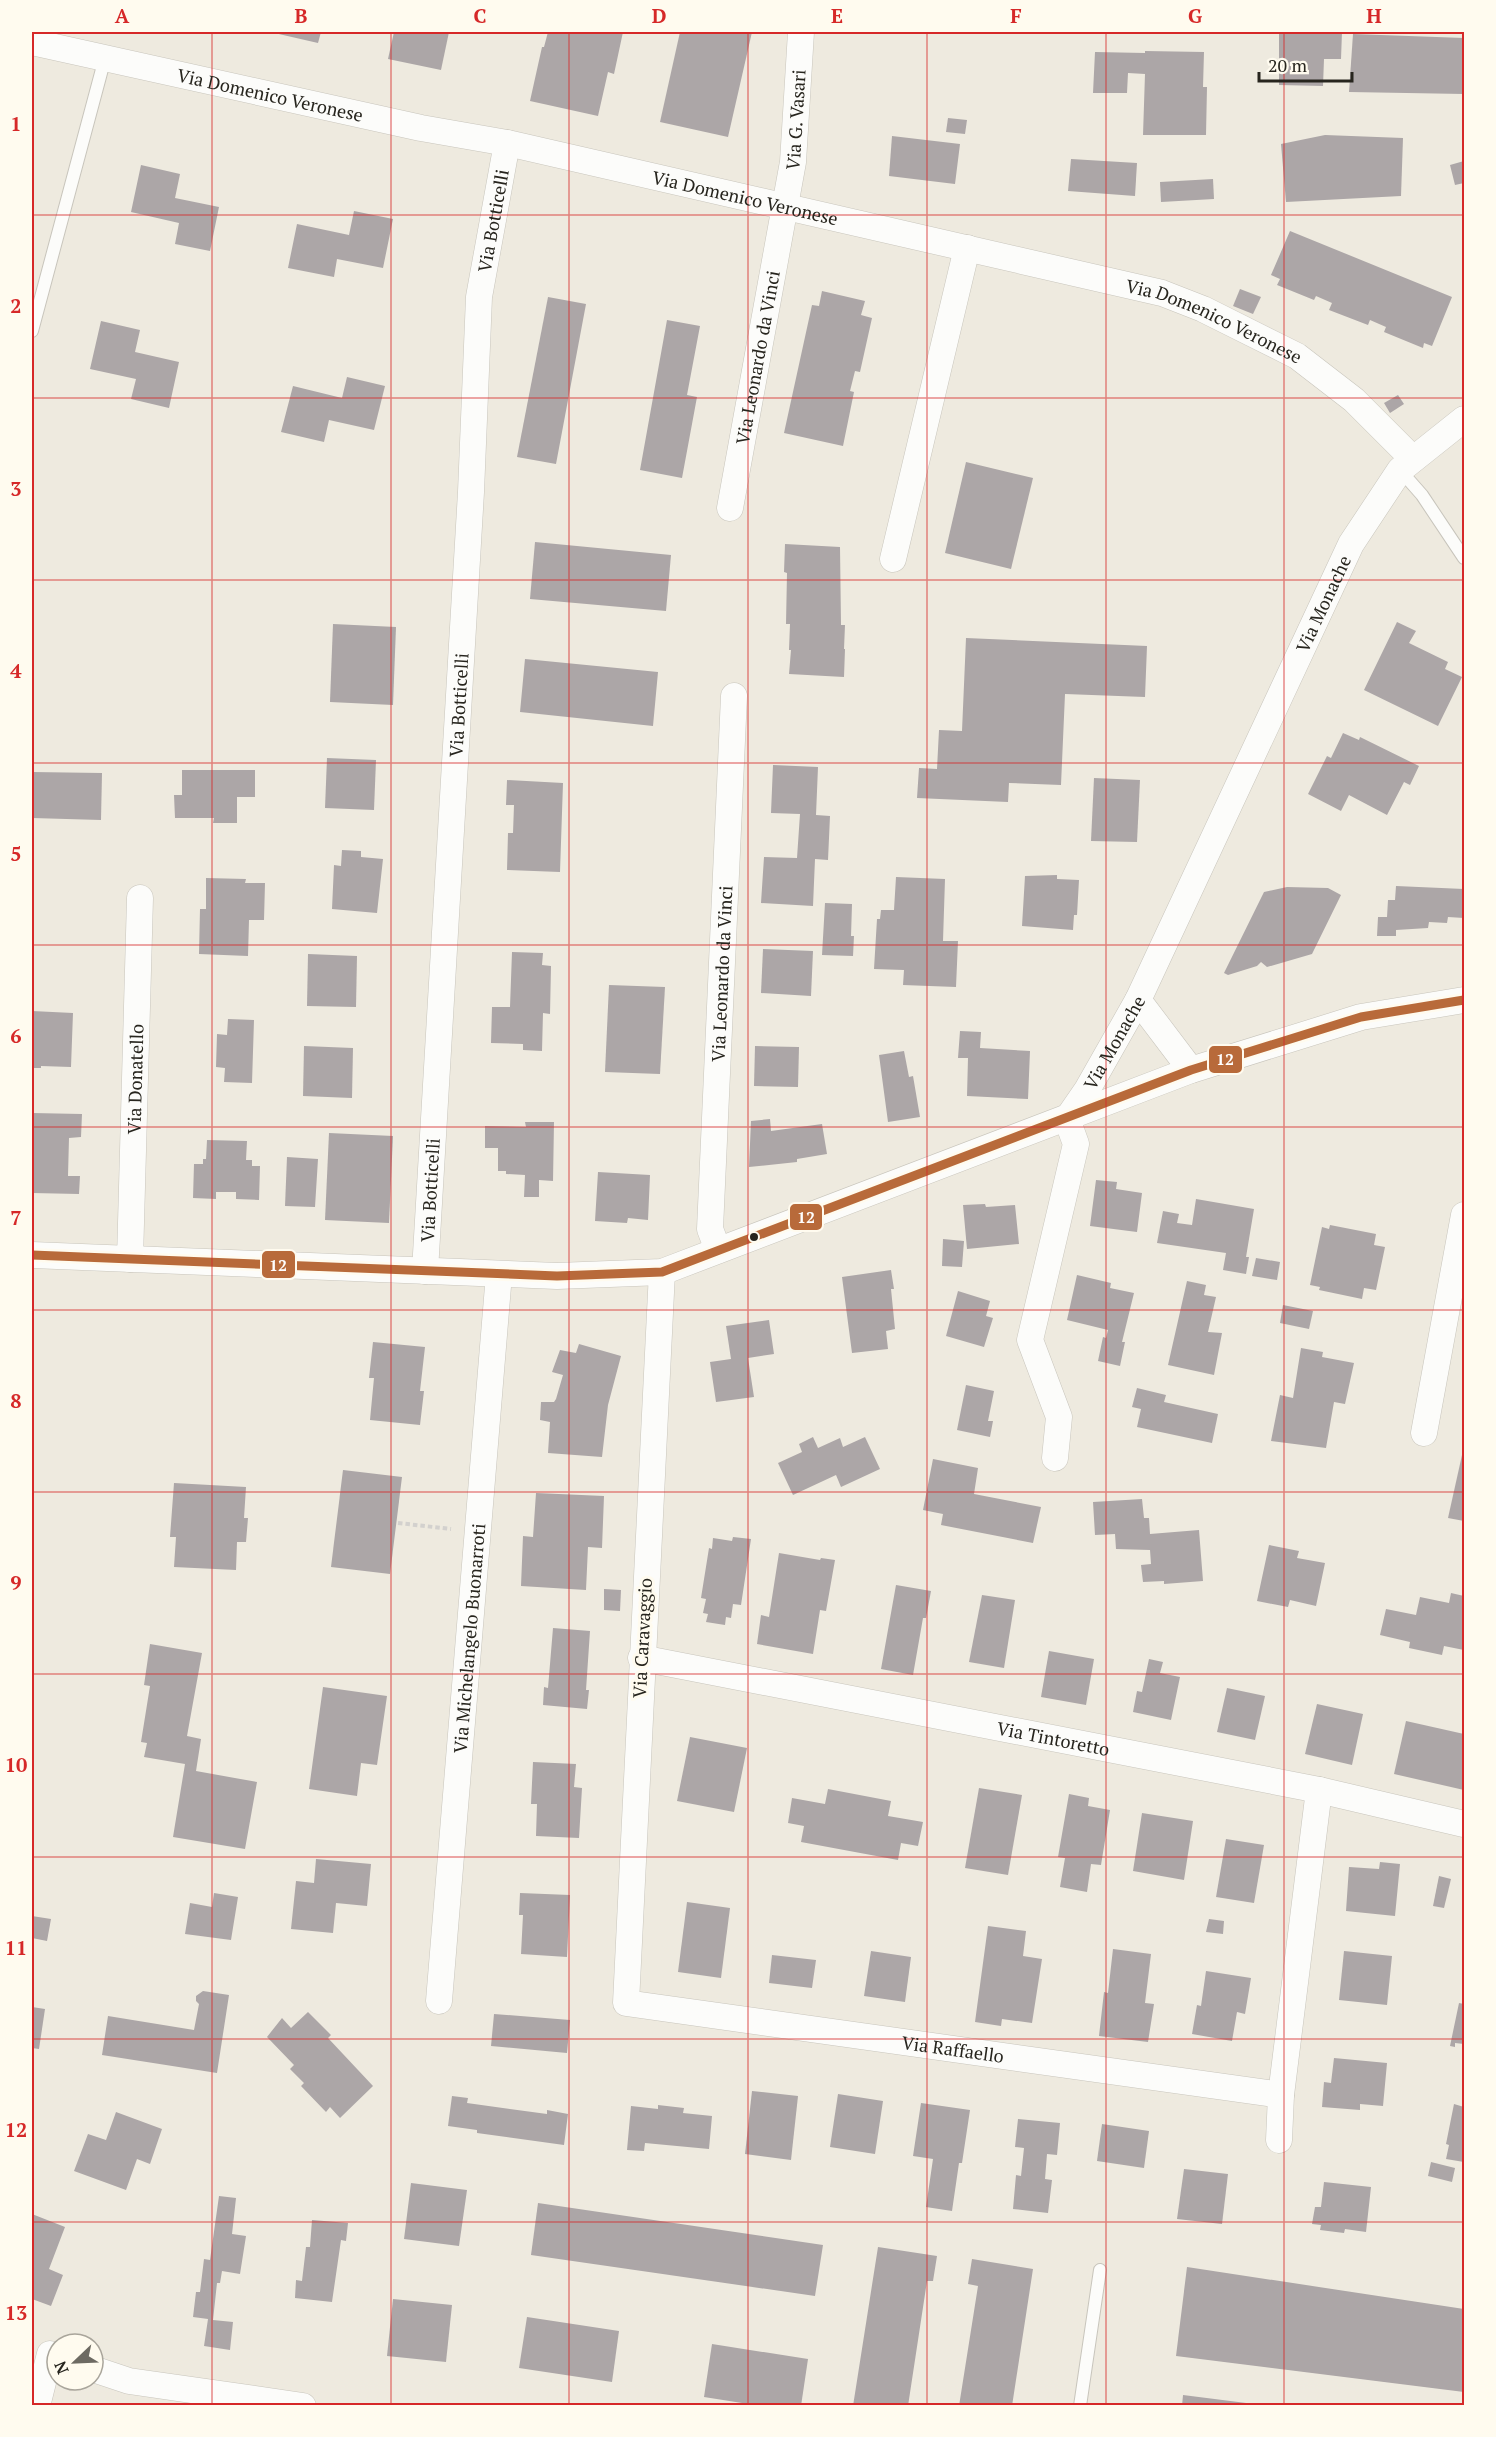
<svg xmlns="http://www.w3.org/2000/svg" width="1496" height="2437" viewBox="0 0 1496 2437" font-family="'PT Serif',serif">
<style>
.building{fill:#aca6a7}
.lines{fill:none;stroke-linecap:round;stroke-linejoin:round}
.lane-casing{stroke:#c8c5bc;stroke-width:14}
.street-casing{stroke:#c8c5bc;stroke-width:27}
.path{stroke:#d3d1ce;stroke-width:4;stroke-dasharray:4.5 3;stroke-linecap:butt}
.lane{stroke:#fcfcfa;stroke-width:12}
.street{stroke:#fcfcfa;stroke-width:26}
.bus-1-casing{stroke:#fffbef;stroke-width:14}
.bus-1{stroke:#b86a3a;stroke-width:9}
.grid{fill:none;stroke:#d62828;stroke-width:1.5;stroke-opacity:0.55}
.bus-dot{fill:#27251e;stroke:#fffbef;stroke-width:2}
.labels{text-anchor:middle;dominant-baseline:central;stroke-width:6;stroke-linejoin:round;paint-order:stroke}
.street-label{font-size:18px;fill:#27251e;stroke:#fffbef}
.line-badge{stroke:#fffbef;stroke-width:2}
.badge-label{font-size:16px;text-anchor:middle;font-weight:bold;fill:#fff}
.neatline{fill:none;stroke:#d62828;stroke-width:2}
.grid-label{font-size:20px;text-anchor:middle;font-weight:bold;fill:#d62828}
</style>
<rect width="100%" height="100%" fill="#eeeadf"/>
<!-- building -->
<g class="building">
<polygon points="270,32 321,32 318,43"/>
<polygon points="394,32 449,32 441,70 388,59"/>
<polygon points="548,32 623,32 614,74 608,72 598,116 530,101 542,47 544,47"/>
<polygon points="680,32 752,32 728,137 660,122"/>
<polygon points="1279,32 1342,32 1341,59 1324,59 1323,86 1279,85"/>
<polygon points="1353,34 1464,38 1464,94 1349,92"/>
<polygon points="1145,51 1204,52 1203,87 1207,87 1206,135 1143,135 1145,74 1128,73 1127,93 1093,93 1095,52 1145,53"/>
<polygon points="948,118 967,120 965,134 946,132"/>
<polygon points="1325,135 1403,138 1401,196 1286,202 1281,144"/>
<polygon points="892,136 960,144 955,184 889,176"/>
<polygon points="1071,159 1137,163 1135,196 1068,191"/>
<polygon points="1464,161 1464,183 1455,185 1450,165"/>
<polygon points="141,165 180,174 175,198 219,207 210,251 175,244 179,223 131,212"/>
<polygon points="1213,179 1214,199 1161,202 1160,182"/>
<polygon points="354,211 393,219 383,268 337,259 334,277 288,268 297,224 349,235"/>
<polygon points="1290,231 1452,297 1432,346 1424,343 1423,348 1384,332 1386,327 1370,320 1368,325 1329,310 1332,303 1316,296 1314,300 1277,285 1280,279 1271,275"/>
<polygon points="1240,289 1261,297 1253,314 1233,306"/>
<polygon points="822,291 865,301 861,315 872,318 860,372 855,371 850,391 854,392 843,446 784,433 812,305 819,306"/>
<polygon points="548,297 586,304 556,464 517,457"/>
<polygon points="667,320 700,326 687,395 697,397 682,478 640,470"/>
<polygon points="101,321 140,330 135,352 179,362 169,408 131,399 136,379 90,369"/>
<polygon points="347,377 385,386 374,430 329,420 324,442 281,432 293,386 342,398"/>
<polygon points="1398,395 1404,404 1390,413 1384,403"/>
<polygon points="966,462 1033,478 1011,569 945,553"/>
<polygon points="535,542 671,555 666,611 530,599"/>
<polygon points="785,544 840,547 841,625 845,625 844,649 845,649 844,677 789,674 791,650 789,650 790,624 786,624 787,573 784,572"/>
<polygon points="1397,622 1416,631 1409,643 1448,662 1445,669 1462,677 1438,726 1364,690"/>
<polygon points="333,624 396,627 393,705 330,702"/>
<polygon points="966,638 1147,646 1145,697 1065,694 1061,785 1009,783 1008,802 917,798 919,768 937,769 939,730 962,731"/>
<polygon points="525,659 658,672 653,726 520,712"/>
<polygon points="1343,733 1359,740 1360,737 1419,766 1410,785 1404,782 1387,815 1349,795 1341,811 1308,794 1327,756 1331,758"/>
<polygon points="327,758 376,760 374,810 325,808"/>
<polygon points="773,765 818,767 816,815 830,816 828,860 815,859 813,906 761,903 764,857 797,858 800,814 771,813"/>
<polygon points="182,770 255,770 255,797 237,797 237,823 213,823 214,818 175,818 174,795 182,795"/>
<polygon points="32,772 102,773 101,820 32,818"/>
<polygon points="1094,778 1140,780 1137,842 1091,841"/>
<polygon points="507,780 563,783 560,872 507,870 508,833 513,833 514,805 506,805"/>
<polygon points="342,850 361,851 361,857 383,859 377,913 332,909 334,865 341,866"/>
<polygon points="1057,875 1057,879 1079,880 1077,915 1074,915 1073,930 1022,926 1025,876"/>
<polygon points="896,877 945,879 943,941 958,941 956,987 903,985 904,970 874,969 877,919 880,919 881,910 894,910"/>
<polygon points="206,878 246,879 245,883 265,883 264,920 249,920 248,956 199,954 200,909 206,909"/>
<polygon points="1396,886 1464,889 1464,918 1448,917 1447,923 1429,922 1428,928 1396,930 1396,936 1377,936 1378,917 1387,917 1388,900 1395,900"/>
<polygon points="1287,887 1328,888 1341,895 1312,954 1267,967 1261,962 1257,966 1228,975 1224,973 1264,892"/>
<polygon points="825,903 852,904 851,936 854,936 853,956 822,955"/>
<polygon points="763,949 813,951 811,996 761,993"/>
<polygon points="512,952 543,953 542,965 551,966 550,1014 543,1013 542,1051 523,1050 523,1044 491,1043 492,1007 510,1007"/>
<polygon points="308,954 357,956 356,1007 307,1006"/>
<polygon points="609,985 665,987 660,1074 605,1072"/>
<polygon points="32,1011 73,1013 71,1067 41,1066 41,1068 32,1068"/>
<polygon points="228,1019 254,1020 252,1083 224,1082 225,1068 216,1067 217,1034 227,1035"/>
<polygon points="960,1031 981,1032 980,1048 1030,1051 1028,1099 967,1096 968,1058 958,1058"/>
<polygon points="304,1046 353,1048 352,1098 303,1096"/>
<polygon points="755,1046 799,1047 798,1087 754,1086"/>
<polygon points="904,1051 909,1077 913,1076 920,1117 888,1122 879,1055"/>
<polygon points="32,1113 82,1114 81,1137 69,1138 68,1176 80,1176 79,1194 32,1193"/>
<polygon points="770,1119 771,1131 822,1124 827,1154 797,1159 797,1162 749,1167 751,1121"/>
<polygon points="525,1122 554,1122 553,1181 539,1180 539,1197 524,1197 525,1175 506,1174 506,1171 498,1171 498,1148 485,1148 485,1126 526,1127"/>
<polygon points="329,1133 393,1136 389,1223 325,1220"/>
<polygon points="207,1140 247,1141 246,1160 252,1160 252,1166 260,1166 259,1200 236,1199 236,1192 216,1192 216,1199 193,1198 194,1164 203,1164 203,1159 206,1159"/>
<polygon points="287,1157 318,1159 315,1207 285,1206"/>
<polygon points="598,1172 650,1175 648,1220 628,1218 627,1223 595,1221"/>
<polygon points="1096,1180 1117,1182 1116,1189 1142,1193 1137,1232 1090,1226"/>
<polygon points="1196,1199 1254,1209 1246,1257 1249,1257 1246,1274 1223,1270 1226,1253 1157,1243 1163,1211 1179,1214 1177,1223 1192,1225"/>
<polygon points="985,1204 986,1207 1015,1205 1019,1244 967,1249 963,1205"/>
<polygon points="1330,1225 1376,1234 1374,1245 1385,1247 1376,1290 1364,1288 1362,1299 1319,1290 1320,1287 1310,1285 1322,1227 1329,1229"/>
<polygon points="943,1239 964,1241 962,1267 942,1266"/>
<polygon points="1256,1258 1280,1262 1277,1280 1252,1276"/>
<polygon points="891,1270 894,1289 891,1289 895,1329 886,1331 888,1349 852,1353 842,1277"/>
<polygon points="1077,1275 1111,1283 1110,1288 1134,1293 1122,1342 1125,1342 1120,1366 1098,1361 1103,1337 1106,1338 1108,1330 1067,1320"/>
<polygon points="1187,1281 1206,1285 1204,1295 1216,1297 1208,1332 1222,1333 1214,1375 1168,1365"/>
<polygon points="958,1291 990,1301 986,1316 993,1318 984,1347 946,1336"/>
<polygon points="1283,1305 1313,1311 1309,1329 1280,1323"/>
<polygon points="769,1320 774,1354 748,1358 754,1397 716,1402 710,1362 731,1359 726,1326"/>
<polygon points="373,1342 425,1347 420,1391 424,1391 420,1425 370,1420 374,1378 369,1378"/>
<polygon points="579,1344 621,1356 608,1405 602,1457 548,1453 550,1422 540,1420 541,1402 554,1402 556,1399 563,1375 552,1372 560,1350 576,1353"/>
<polygon points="1301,1348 1323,1352 1322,1357 1354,1363 1345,1404 1334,1402 1326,1448 1271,1441 1280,1395 1293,1398"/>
<polygon points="966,1385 994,1391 988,1421 993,1421 990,1437 957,1430"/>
<polygon points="1137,1388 1166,1395 1164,1402 1218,1414 1212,1443 1137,1427 1141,1409 1132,1407"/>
<polygon points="813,1437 818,1448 840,1438 843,1447 865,1437 880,1469 841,1487 836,1475 793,1495 778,1463 802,1452 799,1444"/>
<polygon points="1462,1455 1464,1456 1464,1521 1448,1518"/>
<polygon points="933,1459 978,1468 974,1494 1041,1507 1033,1543 941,1525 943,1514 923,1510"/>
<polygon points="343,1470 402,1477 390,1574 331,1567"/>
<polygon points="174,1483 246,1487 244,1518 248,1518 246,1542 237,1542 236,1570 174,1567 176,1537 170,1537"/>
<polygon points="536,1493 604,1496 602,1548 588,1547 586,1590 521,1586 523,1536 533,1537"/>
<polygon points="1142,1499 1144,1518 1149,1518 1150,1534 1199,1530 1203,1581 1164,1584 1164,1581 1143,1582 1141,1565 1151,1564 1150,1550 1116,1549 1115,1534 1095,1535 1093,1502"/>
<polygon points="733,1537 751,1539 741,1605 733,1604 731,1618 726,1617 725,1625 706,1622 708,1614 703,1613 706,1599 701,1598 709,1548 712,1549 713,1538 732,1541"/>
<polygon points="1269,1545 1299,1551 1297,1558 1325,1563 1316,1606 1290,1600 1288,1607 1257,1601"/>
<polygon points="779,1553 820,1560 821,1558 835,1560 826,1611 820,1610 813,1654 757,1644 761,1615 769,1617"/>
<polygon points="896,1585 931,1591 926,1618 923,1618 913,1675 881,1669"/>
<polygon points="604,1589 621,1590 620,1611 604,1610"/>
<polygon points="1451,1593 1464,1596 1464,1650 1444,1646 1442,1655 1409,1648 1410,1642 1380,1635 1386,1609 1416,1615 1420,1597 1449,1603"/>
<polygon points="982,1595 1015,1600 1004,1668 969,1662"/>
<polygon points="553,1628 590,1631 586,1690 589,1690 587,1709 543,1705 544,1687 548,1688"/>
<polygon points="150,1644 202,1653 187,1736 201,1739 196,1771 257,1782 245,1849 173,1837 185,1764 144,1757 147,1743 141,1742 150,1686 144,1685"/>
<polygon points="1049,1651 1094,1659 1086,1705 1041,1697"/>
<polygon points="1149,1659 1163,1662 1160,1673 1180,1677 1171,1720 1133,1712 1137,1691 1142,1692"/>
<polygon points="323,1687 387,1696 377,1765 361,1763 357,1796 309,1789"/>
<polygon points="1227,1688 1265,1696 1255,1740 1217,1732"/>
<polygon points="1317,1704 1363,1714 1352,1765 1305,1754"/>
<polygon points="1406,1721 1464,1734 1464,1790 1394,1774"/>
<polygon points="690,1737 747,1748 734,1812 677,1801"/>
<polygon points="533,1762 576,1764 574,1787 582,1788 579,1838 536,1836 537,1804 531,1804"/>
<polygon points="979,1788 1022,1795 1008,1875 965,1868"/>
<polygon points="828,1789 891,1801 888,1816 923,1822 918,1846 901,1843 898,1860 801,1842 804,1826 788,1823 792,1798 825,1804"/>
<polygon points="1069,1794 1089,1798 1088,1806 1110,1810 1101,1865 1091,1864 1087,1892 1060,1887 1065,1858 1058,1857"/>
<polygon points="1142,1813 1193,1821 1184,1880 1133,1871"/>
<polygon points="1226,1839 1264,1845 1254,1903 1216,1897"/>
<polygon points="316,1859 371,1864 367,1906 336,1903 333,1933 291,1929 296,1881 314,1883"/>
<polygon points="1380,1862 1400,1864 1395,1916 1346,1911 1349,1867 1379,1869"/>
<polygon points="1439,1876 1451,1879 1444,1908 1433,1906"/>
<polygon points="214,1893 238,1897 231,1940 185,1934 190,1903 212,1907"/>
<polygon points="520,1893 570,1895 567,1957 521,1954 523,1915 519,1915"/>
<polygon points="687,1902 730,1908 721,1978 678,1972"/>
<polygon points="32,1916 51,1919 47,1941 32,1938"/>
<polygon points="1209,1919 1224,1921 1223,1934 1206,1932"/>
<polygon points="988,1926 1026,1931 1023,1956 1042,1959 1032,2023 1002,2019 1001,2026 975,2022"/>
<polygon points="1113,1949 1151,1954 1145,2003 1154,2004 1148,2042 1099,2036 1104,1992 1108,1993"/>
<polygon points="871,1951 911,1957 905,2002 864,1996"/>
<polygon points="1344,1951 1392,1956 1387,2005 1339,2000"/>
<polygon points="772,1955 816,1960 812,1988 769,1983"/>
<polygon points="1206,1971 1251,1978 1245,2014 1237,2012 1232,2041 1192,2034 1197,2005 1201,2006"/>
<polygon points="203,1991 229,1995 217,2073 102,2055 108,2016 194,2030 199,2004 196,2001 196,1996"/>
<polygon points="1459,2003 1464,2004 1464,2044 1455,2043 1455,2047 1450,2046"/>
<polygon points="32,2007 45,2009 39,2049 32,2048"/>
<polygon points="308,2012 331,2035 328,2038 373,2086 340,2118 330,2107 326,2112 301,2086 304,2083 290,2069 294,2065 267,2037 282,2018 291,2028"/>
<polygon points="494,2014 570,2020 567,2053 491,2046"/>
<polygon points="1334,2058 1387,2063 1383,2106 1360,2104 1360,2110 1322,2107 1324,2082 1331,2083"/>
<polygon points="752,2091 798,2096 791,2160 745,2154"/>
<polygon points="838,2094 883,2101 875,2154 830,2147"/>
<polygon points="452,2096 468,2098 467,2103 547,2114 547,2110 568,2114 564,2145 477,2133 477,2130 448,2126"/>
<polygon points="921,2103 970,2110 962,2163 959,2163 952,2211 926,2207 933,2159 913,2156"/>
<polygon points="1454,2104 1464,2107 1464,2162 1446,2159 1449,2145 1446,2144"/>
<polygon points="658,2105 684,2108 683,2113 712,2116 709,2149 645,2143 644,2151 627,2150 631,2106 658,2109"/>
<polygon points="116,2112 162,2129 150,2164 137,2159 126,2190 74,2171 88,2134 106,2140"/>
<polygon points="1018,2119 1060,2123 1057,2155 1047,2154 1045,2179 1052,2180 1048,2213 1013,2209 1016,2175 1021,2176 1024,2148 1015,2147"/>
<polygon points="1102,2124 1149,2131 1144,2168 1097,2161"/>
<polygon points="1431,2162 1455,2168 1452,2182 1428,2176"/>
<polygon points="1184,2169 1228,2174 1222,2224 1177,2219"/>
<polygon points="1324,2182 1371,2187 1366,2232 1345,2229 1344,2233 1320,2230 1321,2225 1312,2224 1315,2207 1321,2207"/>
<polygon points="411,2183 467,2190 459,2246 404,2239"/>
<polygon points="219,2196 236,2198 232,2234 246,2236 240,2274 222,2271 220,2283 217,2283 213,2320 233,2322 230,2350 204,2346 208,2319 193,2317 196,2292 200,2292 204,2259 210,2260"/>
<polygon points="538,2203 823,2245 815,2296 531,2255"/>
<polygon points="32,2214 65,2227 49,2269 63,2275 51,2306 32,2299"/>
<polygon points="312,2220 348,2223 346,2241 341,2240 332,2302 295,2298 296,2280 302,2281 306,2247 310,2247"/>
<polygon points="878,2247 937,2256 933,2281 927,2281 908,2406 853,2406"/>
<polygon points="972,2259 1033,2269 1012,2406 959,2406 978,2286 968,2284"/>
<polygon points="1187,2267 1464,2309 1464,2392 1176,2356"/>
<polygon points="393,2299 452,2305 446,2362 387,2356"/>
<polygon points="527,2317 619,2331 612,2382 519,2368"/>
<polygon points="712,2344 808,2359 801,2406 761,2406 704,2397"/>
<polygon points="1183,2395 1254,2404 1254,2406 1182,2406"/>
</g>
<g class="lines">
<!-- lane casing -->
<g class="lane-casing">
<g id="lane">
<polyline points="32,331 105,58"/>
<polyline points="1400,470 1422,495 1464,558"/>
<polyline points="1080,2406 1100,2270"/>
</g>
</g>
<!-- street casing -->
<g class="street-casing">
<g id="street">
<path id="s1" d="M32 42 421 128 507 143 1162 293 1203 309 1297 356 1354 400 1413 459"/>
<path id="s2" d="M730 508 793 162 801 32"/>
<polyline points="893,559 967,248"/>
<polyline points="1138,1000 1191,1070"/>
<path id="s3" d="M1067 1119 1087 1090 1138 1000 1351 544 1400 470 1464 419"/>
<path id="s4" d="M718 1250 710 1229 734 696"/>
<polyline points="32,1255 557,1276 662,1272 1191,1070 1361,1017 1464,1000"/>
<path id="s5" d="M130 1259 140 898"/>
<path id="s6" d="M425 1271 471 492 479 297 507 143"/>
<path id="s7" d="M662 1272 626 2003 1281 2095"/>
<polyline points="1424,1433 1464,1215"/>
<polyline points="1055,1458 1059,1417 1030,1340 1076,1144 1067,1119"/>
<path id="s8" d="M641 1658 1319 1790 1464 1824"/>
<path id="s9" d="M439 2001 499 1274"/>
<polyline points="1279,2140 1281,2095 1319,1790"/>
<polyline points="93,2369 129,2381 303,2406"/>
<polyline points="37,2406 50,2354"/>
</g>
</g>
<!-- path -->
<polyline class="path" points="398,1523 451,1529"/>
<!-- lane -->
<use href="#lane" class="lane"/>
<!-- street -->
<use href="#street" class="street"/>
<!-- bus-1 casing -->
<g class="bus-1-casing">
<polyline id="bus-1" points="32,1255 557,1276 662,1272 1191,1070 1361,1017 1464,1000"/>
</g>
<!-- bus-1 -->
<use href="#bus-1" class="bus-1"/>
</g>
<!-- grid -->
<path class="grid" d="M212 32V2406M391 32V2406M569 32V2406M748 32V2406M927 32V2406M1106 32V2406M1284 32V2406M32 215H1464M32 398H1464M32 580H1464M32 763H1464M32 945H1464M32 1127H1464M32 1310H1464M32 1492H1464M32 1674H1464M32 1857H1464M32 2039H1464M32 2222H1464"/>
<!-- markers -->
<circle class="bus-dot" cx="754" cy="1237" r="5"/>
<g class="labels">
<!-- street labels -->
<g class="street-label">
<text stroke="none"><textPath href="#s1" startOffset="244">Via Domenico Veronese</textPath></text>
<text stroke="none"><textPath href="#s2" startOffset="394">Via G. Vasari</textPath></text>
<text stroke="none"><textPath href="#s1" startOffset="730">Via Domenico Veronese</textPath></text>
<text stroke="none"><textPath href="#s6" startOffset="1053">Via Botticelli</textPath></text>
<text stroke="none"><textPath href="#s1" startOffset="1216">Via Domenico Veronese</textPath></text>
<text stroke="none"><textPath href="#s2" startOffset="153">Via Leonardo da Vinci</textPath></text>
<text stroke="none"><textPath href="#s3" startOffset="576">Via Monache</textPath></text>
<text stroke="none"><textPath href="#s6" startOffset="567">Via Botticelli</textPath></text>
<text stroke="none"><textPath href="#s4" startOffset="278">Via Leonardo da Vinci</textPath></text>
<text stroke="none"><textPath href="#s3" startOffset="90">Via Monache</textPath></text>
<text stroke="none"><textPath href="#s5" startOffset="180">Via Donatello</textPath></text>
<text stroke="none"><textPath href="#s6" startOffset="81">Via Botticelli</textPath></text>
<text stroke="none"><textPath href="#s9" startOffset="364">Via Michelangelo Buonarroti</textPath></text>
<text transform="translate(642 1638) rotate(-87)">Via Caravaggio</text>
<text stroke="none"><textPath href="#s8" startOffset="420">Via Tintoretto</textPath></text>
<text stroke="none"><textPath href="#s7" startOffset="1062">Via Raffaello</textPath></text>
</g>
</g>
<g class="line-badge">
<rect x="1208" y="1045" width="35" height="29" rx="6" fill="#b86a3a"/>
<rect x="789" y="1203" width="34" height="28" rx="6" fill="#b86a3a"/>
<rect x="261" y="1250" width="35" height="29" rx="6" fill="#b86a3a"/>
</g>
<g class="badge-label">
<text x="1225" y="1065">12</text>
<text x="806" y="1223">12</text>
<text x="278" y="1271">12</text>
</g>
<!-- border -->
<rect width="1496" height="2437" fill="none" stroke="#fffbef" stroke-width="66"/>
<!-- north arrow -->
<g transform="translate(75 2362) rotate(247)"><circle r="28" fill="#fffbef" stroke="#a9a59b" stroke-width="1.5"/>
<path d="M0-4.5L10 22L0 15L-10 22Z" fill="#6d6a62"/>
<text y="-9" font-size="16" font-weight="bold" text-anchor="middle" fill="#27251e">N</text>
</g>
<!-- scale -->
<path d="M1259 72v9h93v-9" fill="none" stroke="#27251e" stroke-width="3"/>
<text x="1268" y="72" font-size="18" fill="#27251e" stroke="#fffbef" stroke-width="4.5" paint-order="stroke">20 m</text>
<rect x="33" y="33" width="1430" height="2371" class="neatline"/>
<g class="grid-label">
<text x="122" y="23">A</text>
<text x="301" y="23">B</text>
<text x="480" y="23">C</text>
<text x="659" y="23">D</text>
<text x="837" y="23">E</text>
<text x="1016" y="23">F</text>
<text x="1195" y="23">G</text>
<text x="1374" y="23">H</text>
<text x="16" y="131">1</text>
<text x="16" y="313">2</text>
<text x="16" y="496">3</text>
<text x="16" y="678">4</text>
<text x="16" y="861">5</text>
<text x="16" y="1043">6</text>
<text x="16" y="1225">7</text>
<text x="16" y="1408">8</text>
<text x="16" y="1590">9</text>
<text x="16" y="1772">10</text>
<text x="16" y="1955">11</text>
<text x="16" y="2137">12</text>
<text x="16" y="2320">13</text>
</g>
</svg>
